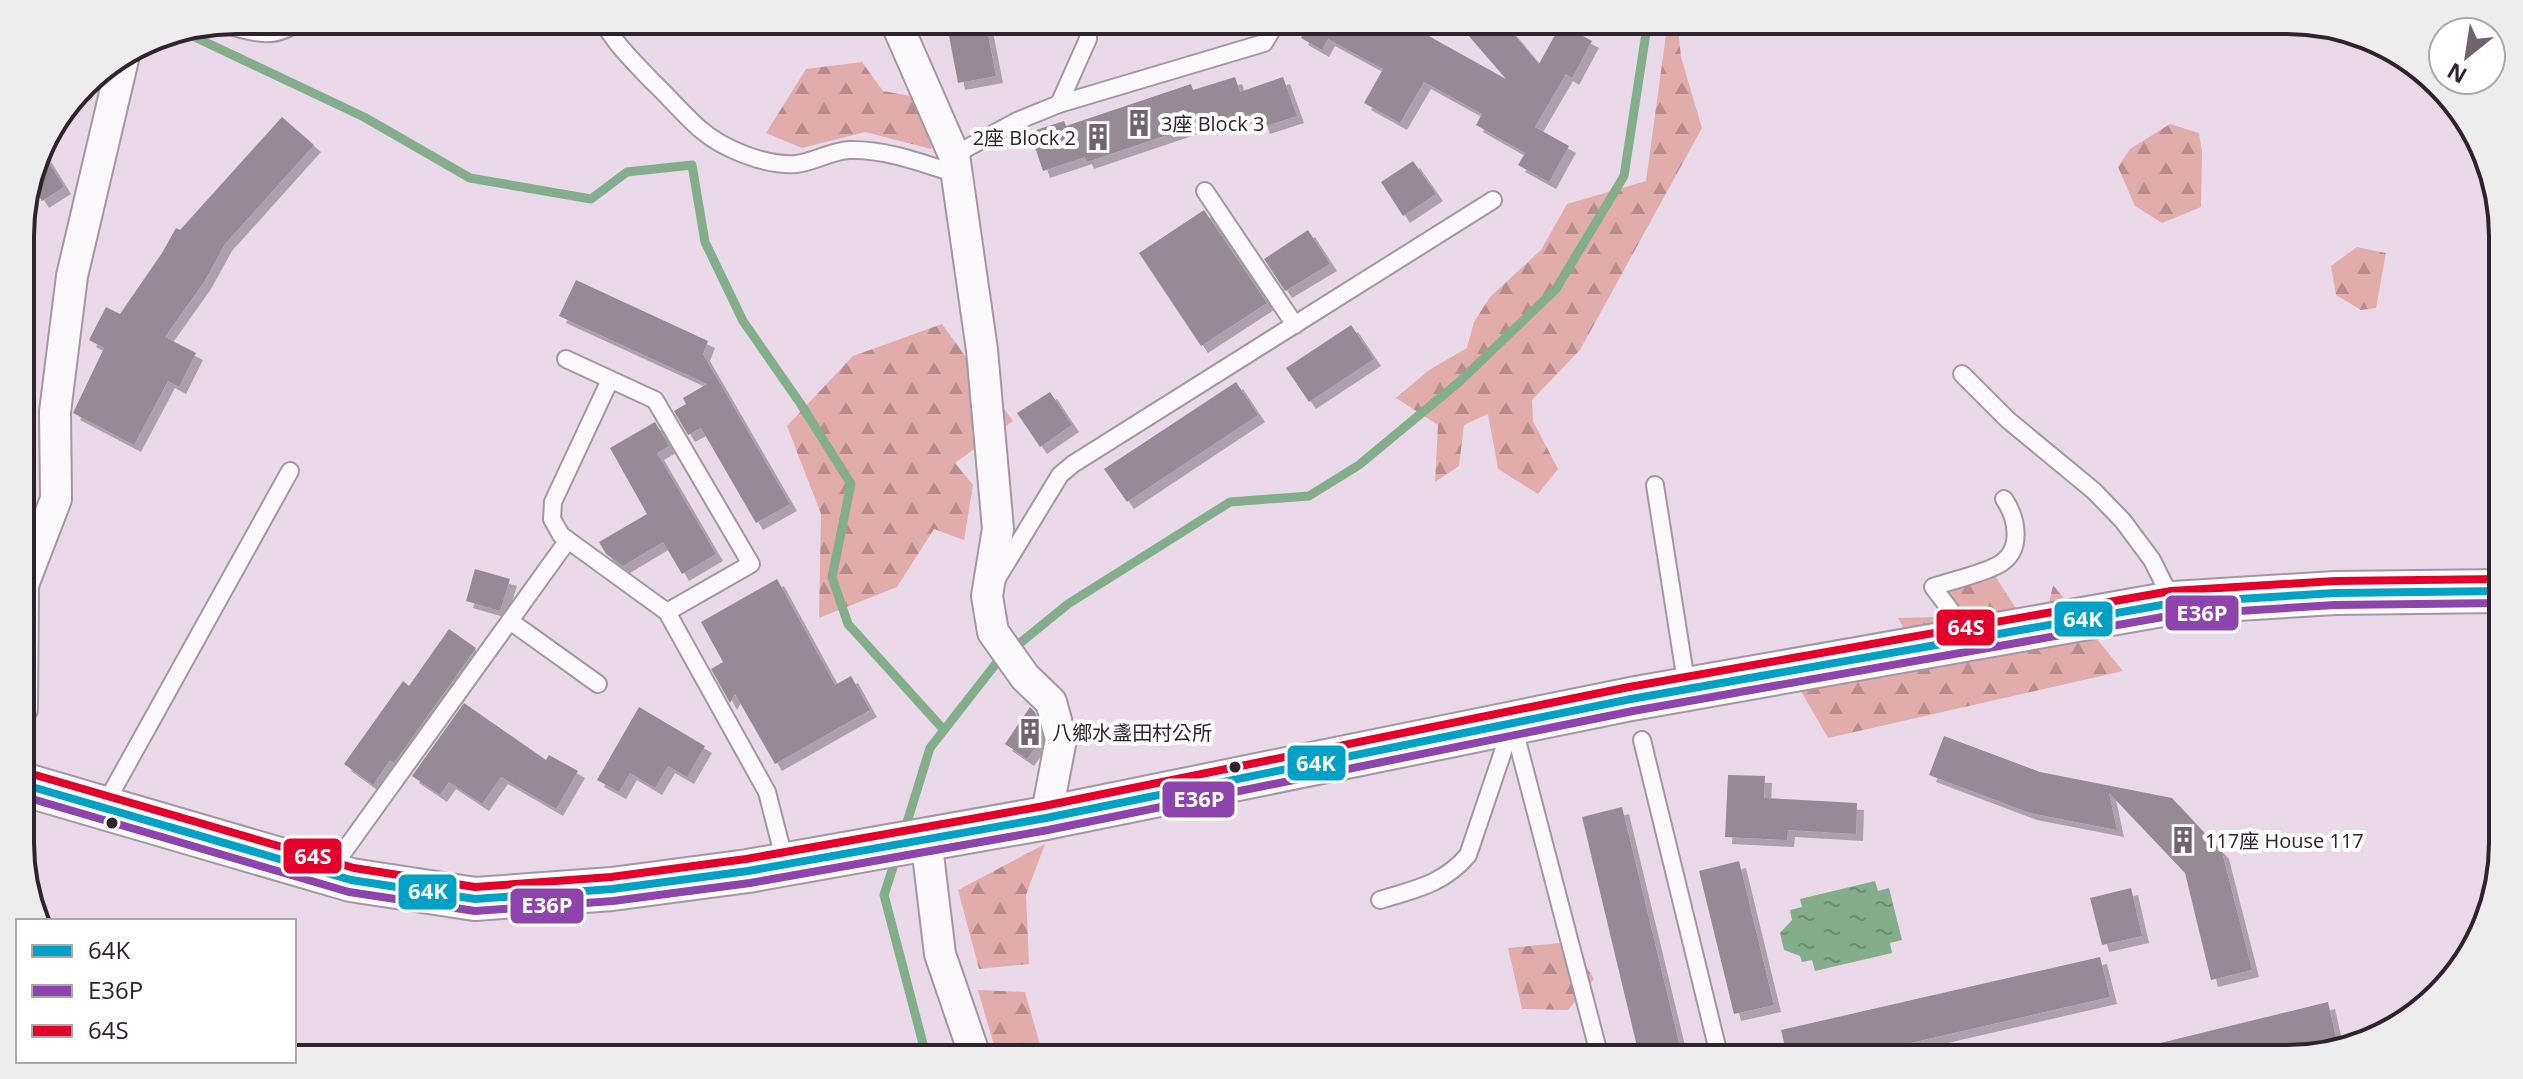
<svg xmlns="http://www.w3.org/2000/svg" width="2523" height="1079" viewBox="0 0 2523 1079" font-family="'Open Sans','Noto Sans TC',sans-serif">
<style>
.forest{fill:url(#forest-firs)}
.water{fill:url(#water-ripples)}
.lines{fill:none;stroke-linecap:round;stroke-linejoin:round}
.stream{stroke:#84ad8c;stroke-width:9}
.building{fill:#968a95;filter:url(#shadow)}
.lane-casing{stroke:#a497a3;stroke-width:20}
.street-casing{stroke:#a497a3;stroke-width:34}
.secondary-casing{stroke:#a497a3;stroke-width:46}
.lane{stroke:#fcf9fc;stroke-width:16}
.street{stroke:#fcf9fc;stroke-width:30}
.secondary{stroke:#fcf9fc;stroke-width:42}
.bus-1-casing{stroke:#fff;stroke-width:14}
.bus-2-casing{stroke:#fff;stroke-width:14}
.bus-3-casing{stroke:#fff;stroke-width:14}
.bus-1{stroke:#02a2c6;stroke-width:8}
.bus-2{stroke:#8e44ad;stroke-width:8}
.bus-3{stroke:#e4002b;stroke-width:8}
.bus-dot{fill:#2f232e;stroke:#fff;stroke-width:3}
.labels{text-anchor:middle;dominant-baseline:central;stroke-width:8;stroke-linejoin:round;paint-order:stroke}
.poi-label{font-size:20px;fill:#2f232e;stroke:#fff;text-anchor:start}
.rim{fill:none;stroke:#2f232e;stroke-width:4}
.line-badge{stroke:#fff;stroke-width:3}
.badge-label{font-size:22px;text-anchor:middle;font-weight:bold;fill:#fff}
</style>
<defs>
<pattern id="forest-firs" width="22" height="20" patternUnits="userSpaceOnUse" patternTransform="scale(2)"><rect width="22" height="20" fill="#e2acad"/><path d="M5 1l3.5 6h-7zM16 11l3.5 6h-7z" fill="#b88c8d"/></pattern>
<pattern id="water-ripples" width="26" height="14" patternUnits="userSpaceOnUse" patternTransform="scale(2)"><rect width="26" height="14" fill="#84ad8c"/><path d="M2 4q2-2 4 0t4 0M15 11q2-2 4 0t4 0" fill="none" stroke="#6c8c73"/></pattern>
<filter id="shadow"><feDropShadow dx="7" dy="7" stdDeviation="0" flood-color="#0004"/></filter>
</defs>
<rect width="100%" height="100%" fill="#eadae9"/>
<!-- forest -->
<g class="forest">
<polygon points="1668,20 1677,20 1681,57 1702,128 1580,350 1532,400 1533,421 1558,469 1538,494 1498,469 1488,414 1464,425 1459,466 1435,482 1438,425 1396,398 1429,370 1467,348 1474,322 1490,297 1541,250 1567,204 1646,181"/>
<polygon points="862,62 883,91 943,102 931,149 865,132 802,148 766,133 806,69"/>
<polygon points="2170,124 2199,133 2202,152 2201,207 2162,223 2135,206 2118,167 2130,149"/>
<polygon points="2357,247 2386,253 2376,308 2361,310 2336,295 2331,266"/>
<polygon points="942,324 1013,421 955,463 973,485 964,540 934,529 897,587 819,618 821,514 787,426 853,356"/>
<polygon points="1991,570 2040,645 2053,585 2123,671 1828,738 1798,686 1926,669 1898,618 1934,617 1946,585"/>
<polygon points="1045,844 1026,895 1029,964 979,969 958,890"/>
<polygon points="1570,942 1594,979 1568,1010 1522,1009 1508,948"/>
<polygon points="978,990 1025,992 1044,1059 998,1059"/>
</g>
<!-- water -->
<polygon class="water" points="1875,881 1878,891 1889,888 1902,940 1890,943 1892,953 1815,971 1812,960 1802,962 1800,956 1784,950 1780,933 1792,920 1790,910 1802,907 1800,899"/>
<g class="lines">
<!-- stream -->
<g class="stream">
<polyline points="182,31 364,117 470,178 591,199 627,172 692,165 705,242 743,321 800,403 851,484 832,577 848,624 944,730"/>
<polyline points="904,832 930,748 998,661 1068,604 1230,502 1309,496 1359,465 1459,382 1556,289 1624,176 1648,20"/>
<polyline points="896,858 884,895 927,1059"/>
</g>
</g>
<!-- building -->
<g class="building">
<polygon points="946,20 985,20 996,76 958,83"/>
<polygon points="1293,20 1400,20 1506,79 1455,20 1502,20 1539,64 1561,24 1592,41 1572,78 1566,74 1535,127 1569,146 1549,182 1518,165 1525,153 1476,125 1482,114 1424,82 1400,123 1364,103 1383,69 1328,39 1322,50 1301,38 1307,28"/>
<polygon points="1235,77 1240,92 1283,77 1297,116 1263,127 1258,112 1214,126 1212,120 1087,162 1085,157 1043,171 1030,132 1064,121 1066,126 1191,84 1193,90"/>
<polygon points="282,117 314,145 225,244 204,282 165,337 196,353 179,387 168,381 134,445 73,413 104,348 89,340 106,307 120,314 162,253 176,228 180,230"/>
<polygon points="40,148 64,187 42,201 31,183"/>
<polygon points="1413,161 1436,194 1403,216 1381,182"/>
<polygon points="1204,210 1267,303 1201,346 1139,253"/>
<polygon points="1308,230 1330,264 1285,291 1264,259"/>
<polygon points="576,280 708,341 703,354 790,504 756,523 701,428 688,435 674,411 686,404 683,398 707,384 559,316"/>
<polygon points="1351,325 1374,359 1309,402 1286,368"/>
<polygon points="1236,382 1258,415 1127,502 1104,469"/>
<polygon points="1050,392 1072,425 1040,447 1017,413"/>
<polygon points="655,422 669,446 657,453 716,554 682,574 663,542 623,566 606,554 599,542 647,514 610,448"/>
<polygon points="475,569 510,579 500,611 466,601"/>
<polygon points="777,579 835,685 851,676 870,710 775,764 735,694 730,703 711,669 723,662 701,622"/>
<polygon points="449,629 476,648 394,763 390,760 373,785 344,764 403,681 409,686"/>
<polygon points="464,703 546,760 549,755 578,771 556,809 501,777 482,804 449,782 440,795 412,776"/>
<polygon points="639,707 705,746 687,777 668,766 655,788 630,773 619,792 597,780"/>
<polygon points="1030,707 1035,712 1042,738 1027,759 1005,744"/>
<polygon points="1944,736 2040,772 2172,798 2222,852 2252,970 2211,980 2185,873 2109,793 2117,830 2030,813 1929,775"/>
<polygon points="1728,775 1765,776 1764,798 1857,803 1856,834 1788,830 1787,840 1725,837"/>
<polygon points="1622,807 1682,1055 1664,1059 1640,1059 1582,817"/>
<polygon points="1739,861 1774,1005 1734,1014 1699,871"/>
<polygon points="2131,888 2142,936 2102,945 2090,898"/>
<polygon points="2100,957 2110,997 1841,1059 1788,1059 1781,1030"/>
<polygon points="2328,1002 2337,1042 2272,1059 2133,1059 2132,1050"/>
</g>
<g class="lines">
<!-- lane casing -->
<g class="lane-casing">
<g id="lane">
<path d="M602 20C615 44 633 61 652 81 668 96 683 114 700 129 723 149 765 166 796 164 814 162 831 151 849 150 886 149 922 163 956 174"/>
<path d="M221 23C251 32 274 42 300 20"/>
<polyline points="1059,104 1264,43 1278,20"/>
<polyline points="954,155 1017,121 1059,104 1088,39 1088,20"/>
<polyline points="1205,191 1295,325"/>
<polyline points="566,359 655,400 751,564 667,612"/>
<polyline points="1962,374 2008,420 2094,491 2123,521 2152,560 2173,602"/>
<polyline points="610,380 553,502 552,519 561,535 667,612 767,792 785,862"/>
<polyline points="1655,485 1687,688"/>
<polyline points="998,577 1060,475 1073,464 1493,200"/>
<polyline points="510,621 598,684"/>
<path d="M1970 636 1933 587C1953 580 1979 575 1998 565 2024 551 2017 518 2004 499"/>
<polyline points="1513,725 1597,1046 1597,1059"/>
<polyline points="1642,740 1720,1059"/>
<polyline points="104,806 290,471"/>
<polyline points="329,872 568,540"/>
<path d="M1380 900C1415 889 1444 884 1468 855L1512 725"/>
</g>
</g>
<!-- street casing -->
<g class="street-casing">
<g id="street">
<polyline points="895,20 954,155 982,350 998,529 987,596 993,632 1025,677 1051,702 1061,739 1046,818"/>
<polyline points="22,709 23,585 56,499 55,412 72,276 124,55"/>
<polyline points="926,838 940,954 976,1059"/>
</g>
</g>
<!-- secondary casing -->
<g class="secondary-casing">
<polyline id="secondary" points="22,784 351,880 475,899 612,889 748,871 1046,818 1631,699 2173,603 2335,593 2502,591"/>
</g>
<!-- lane -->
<use href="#lane" class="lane"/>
<!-- street -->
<use href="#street" class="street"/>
<!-- secondary -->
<use href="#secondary" class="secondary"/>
<!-- bus-1 casing -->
<g class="bus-1-casing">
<polyline id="bus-1" points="22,784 351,880 475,899 612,889 748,871 1046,818 1631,699 2173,603 2335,593 2502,591"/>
</g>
<!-- bus-2 casing -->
<g class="bus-2-casing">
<polyline id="bus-2" points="22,796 349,892 475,911 613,901 750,883 1048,830 1633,711 2174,615 2335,605 2502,603"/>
</g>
<!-- bus-3 casing -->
<g class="bus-3-casing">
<polyline id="bus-3" points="25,772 354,868 475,887 611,877 746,859 1044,806 1629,687 2171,591 2335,581 2502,579"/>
</g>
<!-- bus-1 -->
<use href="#bus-1" class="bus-1"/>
<!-- bus-2 -->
<use href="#bus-2" class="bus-2"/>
<!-- bus-3 -->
<use href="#bus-3" class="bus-3"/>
</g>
<!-- icons -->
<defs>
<g id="building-bare" transform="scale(2.16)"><path d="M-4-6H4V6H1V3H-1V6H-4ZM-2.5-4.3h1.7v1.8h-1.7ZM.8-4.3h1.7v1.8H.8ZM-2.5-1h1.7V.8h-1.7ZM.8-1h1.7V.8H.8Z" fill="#70636f" stroke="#fff" stroke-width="2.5" paint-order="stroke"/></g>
</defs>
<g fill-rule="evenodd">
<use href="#building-bare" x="1139" y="123"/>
<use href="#building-bare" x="1098" y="137"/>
<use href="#building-bare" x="1030" y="732"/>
<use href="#building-bare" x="2183" y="840"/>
</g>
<!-- markers -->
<g class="bus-dot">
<circle cx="1235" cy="767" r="7"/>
<circle cx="112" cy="823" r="7"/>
</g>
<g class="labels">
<!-- poi labels -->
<g class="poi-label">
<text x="1161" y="123">3座 Block 3</text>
<text x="1076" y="137" text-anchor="end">2座 Block 2</text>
<text x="1052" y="732">八鄉水盞田村公所</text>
<text x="2205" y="840">117座 House 117</text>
</g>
</g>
<!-- crop -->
<path d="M0 0H2523V1079H0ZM236 34H2287A202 202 0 0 1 2489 236V843A202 202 0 0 1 2287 1045H236A202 202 0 0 1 34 843V236A202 202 0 0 1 236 34Z" fill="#eeedee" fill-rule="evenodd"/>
<path class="rim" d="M236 34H2287A202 202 0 0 1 2489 236V843A202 202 0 0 1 2287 1045H236A202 202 0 0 1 34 843V236A202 202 0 0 1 236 34Z"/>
<g class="line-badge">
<rect x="2164" y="594" width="76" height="38" rx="8" fill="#8e44ad"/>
<rect x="2053" y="600" width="61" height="38" rx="8" fill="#02a2c6"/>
<rect x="1935" y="608" width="61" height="39" rx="8" fill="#e4002b"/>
<rect x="1286" y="744" width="61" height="38" rx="8" fill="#02a2c6"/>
<rect x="1161" y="780" width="75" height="39" rx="8" fill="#8e44ad"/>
<rect x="282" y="837" width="61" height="38" rx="8" fill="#e4002b"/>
<rect x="397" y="873" width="61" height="38" rx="8" fill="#02a2c6"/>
<rect x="509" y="887" width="76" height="38" rx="8" fill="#8e44ad"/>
</g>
<g class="badge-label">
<text x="2202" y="621">E36P</text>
<text x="2083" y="627">64K</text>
<text x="1966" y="635">64S</text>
<text x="1316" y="771">64K</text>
<text x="1199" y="807">E36P</text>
<text x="313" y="864">64S</text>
<text x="428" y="899">64K</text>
<text x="547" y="913">E36P</text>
</g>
<!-- legend -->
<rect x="16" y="919" width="280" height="144" fill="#ffffff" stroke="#aca7ab" stroke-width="2"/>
<rect x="32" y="945" width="40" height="12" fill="#02a2c6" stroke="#aca7ab" stroke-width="2"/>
<text x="88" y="959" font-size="24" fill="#2f232e">64K</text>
<rect x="32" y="985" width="40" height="12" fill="#8e44ad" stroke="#aca7ab" stroke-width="2"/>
<text x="88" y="999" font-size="24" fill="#2f232e">E36P</text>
<rect x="32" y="1025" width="40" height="12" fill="#e4002b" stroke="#aca7ab" stroke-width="2"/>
<text x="88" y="1039" font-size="24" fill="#2f232e">64S</text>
<!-- north arrow -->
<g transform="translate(2467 56) rotate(210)"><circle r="38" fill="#ffffff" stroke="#aca7ab" stroke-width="2"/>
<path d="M0-6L14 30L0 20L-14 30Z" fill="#70636f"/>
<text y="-12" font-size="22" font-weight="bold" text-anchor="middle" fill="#2f232e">N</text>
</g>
</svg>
